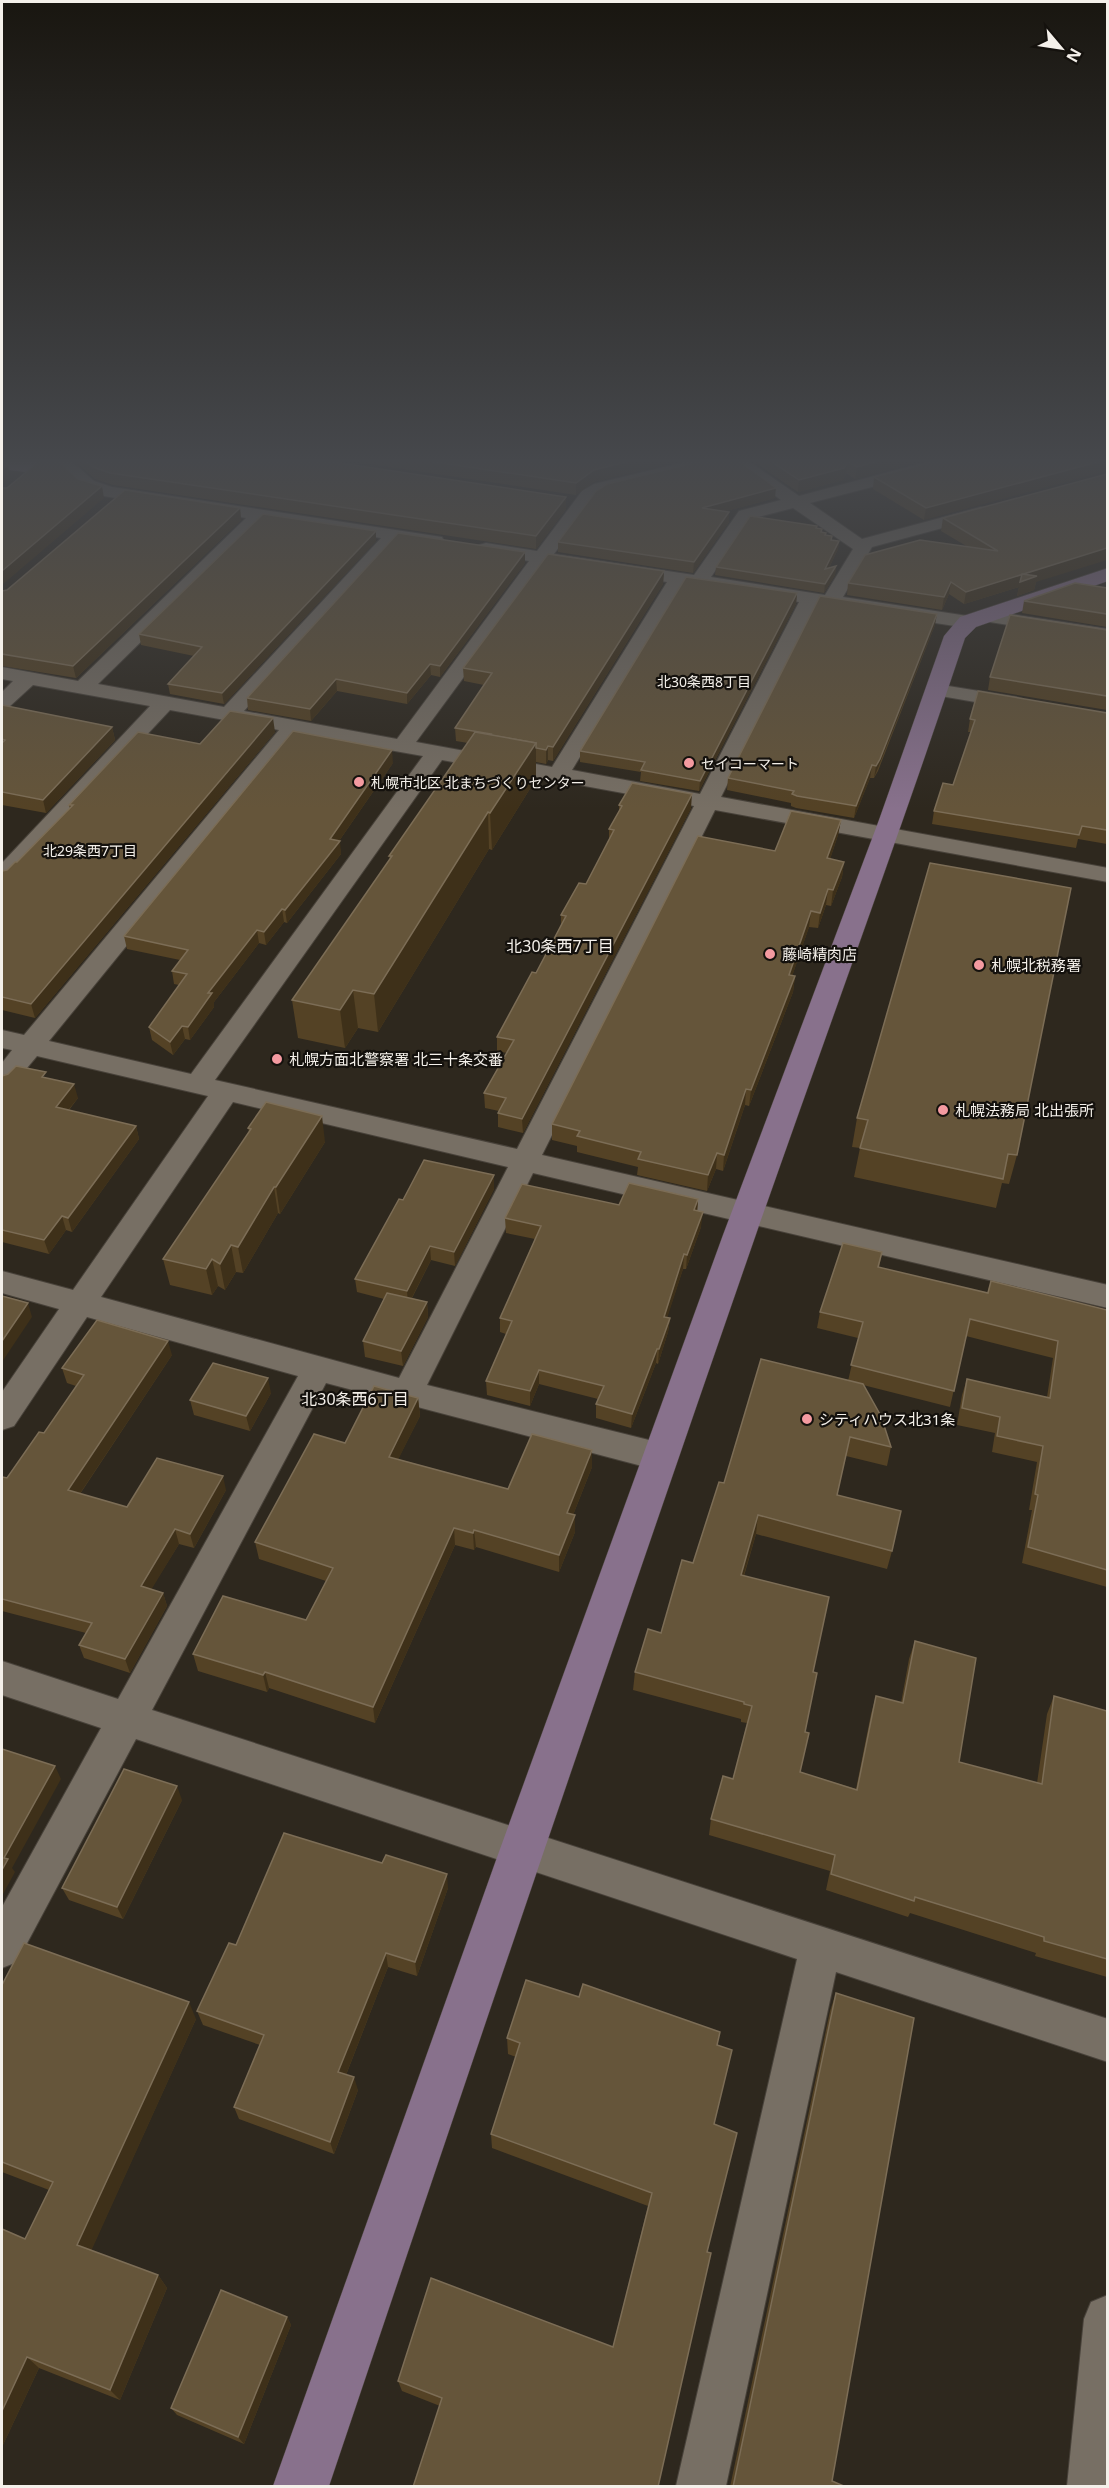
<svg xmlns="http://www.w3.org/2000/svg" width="1109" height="2488" viewBox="0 0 1109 2488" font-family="'Noto Sans','Noto Sans JP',sans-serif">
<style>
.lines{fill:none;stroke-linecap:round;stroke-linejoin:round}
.street-casing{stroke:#48423a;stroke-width:2}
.secondary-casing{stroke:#48423a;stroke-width:1}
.street{fill:#776f64;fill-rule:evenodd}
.secondary{fill:#88718c;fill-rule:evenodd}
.wall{fill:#544225}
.shaded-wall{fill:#3e3019}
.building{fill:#65553a;stroke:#7c6d56;stroke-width:1.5}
.poi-dot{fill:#f49aa0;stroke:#14110d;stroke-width:2}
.labels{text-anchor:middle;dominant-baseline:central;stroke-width:4.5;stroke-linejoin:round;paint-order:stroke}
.far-neighbourhood-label{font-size:14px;fill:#f4f0ea;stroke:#14110d}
.far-poi-label{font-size:14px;fill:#f4f0ea;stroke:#14110d;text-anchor:start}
.poi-label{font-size:15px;fill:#f4f0ea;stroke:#14110d;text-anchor:start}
.neighbourhood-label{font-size:16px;fill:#f4f0ea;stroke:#14110d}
</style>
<rect width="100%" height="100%" fill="#2e281e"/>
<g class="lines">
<!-- street casing -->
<g class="street-casing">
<g id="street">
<path d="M51 460H70L94 481 112 487 442 537 444 541 442 545 435 547 399 541 244 711 397 739 529 561 479 553 477 549 479 545 486 543 537 551 582 491 594 484 693 460H723L721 464 606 492 594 499 554 554 694 575 739 511 781 500 727 460H747L799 496 934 460H963L961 464 810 503 862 539 981 507 987 508 990 512 987 516 872 547 843 597 968 616 975 618 978 622 975 626 968 628 817 605 721 797 1108 868V882L715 810 542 1155 1108 1285V1308L533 1173 427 1385 661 1443 673 1447 678 1457 673 1467 661 1471 326 1383 152 1710 1108 2019V2062L836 1972 726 2486H676L797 1959 136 1739 17 1962 2 1968V1907L101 1728 2 1695V1661L118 1699 298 1376 87 1317 14 1426 2 1430V1392L59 1309 2 1293V1271L73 1290 208 1096 37 1056 12 1086 2 1089V1063L12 1050 2 1048V1030L24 1035 279 730 170 710 10 881 2 883V863L150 706 33 685 9 707 2 709V692L13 681 2 679V667L78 681 246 518 103 496 82 489ZM793 508 853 549 825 595 711 577 751 519ZM264 521 381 538 224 707 98 684ZM547 564 667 582 552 767 416 742ZM684 585 799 602 700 794 572 770ZM299 734 423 756 191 1074 49 1041ZM442 760 694 806 517 1149 215 1080ZM233 1102 508 1167 399 1378 101 1297Z"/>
<polygon points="984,610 1108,629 1108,641 977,620 974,616 977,612"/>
<polygon points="936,684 1016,697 1023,699 1027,703 1023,707 1016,709 929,694 926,690 929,686"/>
<polygon points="1108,2295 1108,2486 1067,2486 1084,2319 1091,2302"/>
</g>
</g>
<!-- secondary casing -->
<g class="secondary-casing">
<g id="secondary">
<polygon points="2,460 61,460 59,464 25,472 2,469"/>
<path d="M1108 568V581L976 627 965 638C898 840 824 1039 754 1240 610 1655 469 2070 329 2486H273L500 1849 723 1235 879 820 944 636 960 617Z"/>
</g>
</g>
<!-- street -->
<use href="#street" class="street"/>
<!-- secondary -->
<use href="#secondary" class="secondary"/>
</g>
<!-- wall -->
<g class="wall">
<polygon points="73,460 320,460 566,497 566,509 536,549 113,485 95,479"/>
<polygon points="343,460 683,460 593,482 576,495"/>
<polygon points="751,460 924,460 855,479 846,473 843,480 798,492"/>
<polygon points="941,460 924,520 873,489 874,477"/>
<polygon points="1107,474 1036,582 1034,590 1017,596 1019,587 964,604 949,594 942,610 847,595 848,583 968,547 941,531 943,518"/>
<polygon points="775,498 726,511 729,522 693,573 558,552 558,542"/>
<polygon points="240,508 241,520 76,678 2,666 2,591 7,590"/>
<polygon points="817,526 817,528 822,529 822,532 826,533 826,535 832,536 832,540 839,541 838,549 829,568 836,566 835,575 824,593 715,575 716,567"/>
<polygon points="376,541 224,704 170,694 168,684 194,656 141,645 139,634"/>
<polygon points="525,563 440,677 431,675 407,704 337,691 311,721 248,710 247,698"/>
<polygon points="664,571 663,584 553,761 548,760 546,764 536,762 536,779 492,850 489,849 378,1032 358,1028 345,1048 298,1038 292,1000 390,860 389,856 468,743 456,741 455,728 484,685 464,681 463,668"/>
<polygon points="1107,588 1107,627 1022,613 1024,601"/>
<polygon points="797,593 796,604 699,791 640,781 641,772 580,762 580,751"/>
<polygon points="935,625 878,771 874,778 870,778 854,818 796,808 791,806 791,803 727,790 728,778"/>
<polygon points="1107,630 1107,710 988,690 990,677"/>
<polygon points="2,705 112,727 115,740 46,813 2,805"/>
<polygon points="1107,713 1107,844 1078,839 1076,848 932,824 934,811 953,785 971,732 968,732 970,719"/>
<polygon points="275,732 35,1018 2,1010 2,871 7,870 17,862 70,809 69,805 200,744"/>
<polygon points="393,763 339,841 341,854 287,923 284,922 266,945 259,943 214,1002 214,1007 190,1040 185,1039 173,1055 152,1040 149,1027 179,985 174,984 172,971 180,960 127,949 124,936"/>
<polygon points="619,805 691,808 523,1133 498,1127 498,1113 499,1111 485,1108 484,1093 507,1053 497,1051 497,1037 536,973 561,925 561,915 586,884 609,840 609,829 619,811"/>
<polygon points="841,820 838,835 830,859 844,862 842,877 831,906 826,905 818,928 809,927 792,976 795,976 793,992 749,1106 745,1105 723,1171 716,1169 707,1191 637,1175 638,1167 577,1152 577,1146 552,1140 552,1124 775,851"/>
<polygon points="2,1076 48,1078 78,1098 69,1110 136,1126 139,1139 72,1232 66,1230 49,1254 2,1242"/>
<polygon points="857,1118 1017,1155 1009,1184 1002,1183 996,1208 854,1177 860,1148 852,1147"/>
<polygon points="248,1128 325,1142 280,1214 278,1213 243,1273 236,1272 225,1290 218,1286 212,1295 170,1285 163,1259 249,1132"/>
<polygon points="494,1175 494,1189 455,1266 431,1260 412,1298 427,1302 428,1317 403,1366 365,1357 363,1341 384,1299 357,1292 355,1279 403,1200"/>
<polygon points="698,1199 697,1211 701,1227 686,1269 683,1269 667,1317 670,1318 668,1332 658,1364 656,1363 631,1428 596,1418 596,1404 598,1399 539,1384 530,1406 487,1395 486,1381 506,1334 500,1332 500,1318 535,1239 506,1233 505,1218 619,1205"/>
<polygon points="882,1252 879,1268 987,1293 991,1281 1107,1310 1107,1587 1022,1563 1032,1510 1029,1510 1037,1462 992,1452 995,1433 957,1425 962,1395 967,1379 1047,1397 1053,1358 966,1336 950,1407 863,1385 891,1447 887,1466 846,1456 837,1495 892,1551 887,1569 756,1534 744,1576 813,1672 805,1732 800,1772 856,1789 871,1714 876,1696 901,1703 909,1659 915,1641 959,1762 1037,1783 1047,1714 1054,1696 1107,1711 1107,1977 1035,1956 1036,1953 910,1913 908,1917 826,1890 830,1871 709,1835 711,1819 733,1779 747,1723 741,1722 741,1719 633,1690 635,1672 661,1633 693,1563 724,1483 848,1381 858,1338 817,1328 820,1312"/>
<polygon points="172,1355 80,1494 127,1507 226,1490 194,1548 179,1544 151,1589 163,1593 167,1606 130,1673 84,1658 79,1645 86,1633 2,1611 2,1479 7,1478 44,1433 76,1386 67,1383 62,1368"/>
<polygon points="271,1393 250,1431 194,1415 190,1400"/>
<polygon points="418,1398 420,1416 398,1459 508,1489 592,1467 573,1515 575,1515 575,1532 559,1572 476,1547 474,1550 455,1545 375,1723 269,1688 267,1692 198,1671 193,1654 306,1620 326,1581 259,1559 255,1542 345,1443"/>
<polygon points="182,1800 123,1919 69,1900 62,1888"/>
<polygon points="448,1888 417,1976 388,1967 346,2075 358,2090 334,2154 239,2119 234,2107 260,2045 203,2025 197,2011 236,1945"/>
<polygon points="2,1985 196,2019 91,2250 158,2275 167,2288 120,2400 39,2368 2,2447 25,2239 49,2190 2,2172"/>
<polygon points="836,1993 832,2481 846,2487 730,2487 830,2011"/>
<polygon points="507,2038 717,2045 707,2252 658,2487 440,2406 402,2391 398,2381 613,2347 648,2206 492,2148 491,2134 516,2057 508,2054"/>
<polygon points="287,2317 291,2325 244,2444 177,2415 171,2408"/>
</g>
<!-- shaded-wall -->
<g class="shaded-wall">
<polygon points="634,460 683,460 593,482 576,495 576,483 594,470"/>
<polygon points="882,460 924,460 855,479 857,467"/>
<polygon points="1105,460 1107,460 1107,471 924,520 926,508"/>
<polygon points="848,462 846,473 843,480 798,492 799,480"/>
<polygon points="8,465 10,477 2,484 2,470"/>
<polygon points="102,486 104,498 2,585 2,571"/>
<polygon points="776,488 775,498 701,518 702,508"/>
<polygon points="566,497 566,509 536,549 536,536"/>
<polygon points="240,508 241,520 76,678 73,666"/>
<polygon points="729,512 729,522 693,573 694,562"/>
<polygon points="376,531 376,541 224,704 222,693"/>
<polygon points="839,541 838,549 824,578 825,569"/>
<polygon points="1107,548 1107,560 1036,582 1034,590 1017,596 1019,587 964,604 966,592"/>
<polygon points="525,552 525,563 440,677 440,666"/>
<polygon points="836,566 835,575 824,593 825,584"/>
<polygon points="664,571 663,584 553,761 553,747"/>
<polygon points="951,582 949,594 942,610 944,597"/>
<polygon points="797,593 796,604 699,791 700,781"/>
<polygon points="937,614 935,625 874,778 876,766"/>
<polygon points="430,664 431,675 407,704 407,693"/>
<polygon points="336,679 337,691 311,721 310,709"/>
<polygon points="273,718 275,732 35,1018 31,1004"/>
<polygon points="112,727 115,740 46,813 43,800"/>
<polygon points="536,743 536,779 492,850 490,813"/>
<polygon points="548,746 548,760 546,764 546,750"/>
<polygon points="392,750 393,763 332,851 340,841 341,854 287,923 285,910 330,839"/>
<polygon points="872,765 870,778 854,818 856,806"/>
<polygon points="692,794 691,808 523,1133 522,1119"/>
<polygon points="488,812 489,849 378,1032 374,994"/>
<polygon points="841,820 838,835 825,874 827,858"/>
<polygon points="844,862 842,877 831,906 833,890"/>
<polygon points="828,889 826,905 818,928 820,913"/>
<polygon points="282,909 284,922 266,945 264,932"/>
<polygon points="811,911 809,927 787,991 789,975"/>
<polygon points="257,930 259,943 214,1002 214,1007 190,1040 188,1027 208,993"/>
<polygon points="795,976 793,992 749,1106 751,1090"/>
<polygon points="353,990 358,1028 345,1048 340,1010"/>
<polygon points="182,1026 185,1039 173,1055 170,1042"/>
<polygon points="74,1084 78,1098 60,1120 56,1107"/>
<polygon points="746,1089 745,1105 723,1171 724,1155"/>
<polygon points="322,1116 325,1142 280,1214 276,1187"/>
<polygon points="136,1126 139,1139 72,1232 68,1218"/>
<polygon points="717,1153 716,1169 707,1191 708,1175"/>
<polygon points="494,1175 494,1189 455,1266 454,1252"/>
<polygon points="274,1187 278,1213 243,1273 238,1247"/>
<polygon points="698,1199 697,1214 694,1210"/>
<polygon points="703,1212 701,1227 686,1269 687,1255"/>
<polygon points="62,1216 66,1230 49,1254 44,1240"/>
<polygon points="231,1245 236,1272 225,1290 220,1264"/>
<polygon points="430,1246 431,1260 408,1305 407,1291"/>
<polygon points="684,1254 683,1269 663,1331 664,1317"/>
<polygon points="212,1259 218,1286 212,1295 206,1269"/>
<polygon points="427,1302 428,1317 403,1366 401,1351"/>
<polygon points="28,1303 32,1317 2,1362 2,1341"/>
<polygon points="670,1318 668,1332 658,1364 659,1349"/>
<polygon points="168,1341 172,1355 73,1504 68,1490"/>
<polygon points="657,1349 656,1363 631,1428 632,1414"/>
<polygon points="539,1370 539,1384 530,1406 530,1391"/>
<polygon points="268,1378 271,1393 250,1431 246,1416"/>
<polygon points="418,1398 420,1416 391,1474 389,1457"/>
<polygon points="592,1450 592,1467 567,1530 567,1513"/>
<polygon points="223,1476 226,1490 194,1548 190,1534"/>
<polygon points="575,1515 575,1532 559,1572 559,1555"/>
<polygon points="758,1515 756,1534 738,1594 741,1575"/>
<polygon points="454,1528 455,1545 375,1723 373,1707"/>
<polygon points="175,1529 179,1544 145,1600 141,1586"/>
<polygon points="474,1530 476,1547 474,1550 473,1533"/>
<polygon points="163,1593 167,1606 130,1673 125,1659"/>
<polygon points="265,1672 269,1688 267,1692 263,1675"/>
<polygon points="55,1766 61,1779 12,1868 15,1872 2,1896 2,1870 4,1858"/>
<polygon points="177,1786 182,1800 123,1919 117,1907"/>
<polygon points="447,1874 448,1888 417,1976 415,1962"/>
<polygon points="386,1953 388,1967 342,2085 338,2072"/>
<polygon points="189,2002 196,2019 88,2258 77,2245"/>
<polygon points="354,2077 358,2090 334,2154 330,2142"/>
<polygon points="158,2275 167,2288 120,2400 110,2390"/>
<polygon points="287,2317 291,2325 244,2444 238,2437"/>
<polygon points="27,2357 39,2368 2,2447 2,2411"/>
</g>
<!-- building -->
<g class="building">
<polygon points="37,460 58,460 78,479 102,486 2,571 2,488 7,488 37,463"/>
<polygon points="85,460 320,460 566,497 536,536 110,473 93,467"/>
<polygon points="422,460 634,460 594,470 576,483"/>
<polygon points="706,460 738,460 776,488 702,508 729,512 694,562 558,542 596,491 607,484"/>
<polygon points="769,460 882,460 857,467 848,462 844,468 799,480"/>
<polygon points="941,460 1105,460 926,508 874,477"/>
<polygon points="8,465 2,470 2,466"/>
<polygon points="1107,474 1107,548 966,592 951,582 944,597 848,583 865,555 920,540 998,551 943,518"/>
<polygon points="125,490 240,508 73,666 2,654 2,591 7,590"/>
<polygon points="263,514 376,531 222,693 168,684 202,647 139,634"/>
<polygon points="750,516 817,526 816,528 822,529 821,532 826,533 825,535 832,536 831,540 839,541 825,569 836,566 825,584 716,567"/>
<polygon points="398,533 525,552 440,666 430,664 407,693 336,679 310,709 247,698"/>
<polygon points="548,554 664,571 553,747 548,746 546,750 536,748 536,743 490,735 491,734 455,728 492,673 463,668"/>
<polygon points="1022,574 1037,576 1020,582"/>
<polygon points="686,577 797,593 700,781 641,770 645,762 580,751"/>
<polygon points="1075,583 1107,588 1107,614 1024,601"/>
<polygon points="820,596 937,614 880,759 876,766 872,765 856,806 797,796 792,794 794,791 728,778"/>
<polygon points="1010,615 1107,630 1107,696 990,677"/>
<polygon points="978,691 1107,713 1107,830 1082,826 1079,835 934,811 943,783 953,785 975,720 970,719"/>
<polygon points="2,705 112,727 43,800 2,792 2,743 5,740 2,739"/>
<polygon points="230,711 273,718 31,1004 2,997 2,871 7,870 15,862 17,862 73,805 69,805 138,732 200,744"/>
<polygon points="293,731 392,750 330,839 340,841 285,910 282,909 264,932 257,930 208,993 212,993 188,1027 182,1026 170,1042 149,1027 187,974 172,971 188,950 124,936"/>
<polygon points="475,732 536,743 490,813 488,812 374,994 353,990 340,1010 292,1000 392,856 389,856"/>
<polygon points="632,783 692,794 522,1119 498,1113 506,1098 484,1093 514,1040 497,1037 532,972 536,973 566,916 561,915 579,883 586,884 614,830 609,829 622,806 619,805"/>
<polygon points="791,811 841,820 827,858 844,862 833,890 828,889 820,913 811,911 789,975 795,976 751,1090 746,1089 724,1155 717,1153 708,1175 638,1159 641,1152 577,1136 580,1131 552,1124 698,836 775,851"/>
<polygon points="930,863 1071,888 1017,1155 1008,1154 1003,1179 860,1148 868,1120 857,1118"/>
<polygon points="16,1066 46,1072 42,1077 74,1084 56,1107 136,1126 68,1218 62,1216 44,1240 2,1230 2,1076 8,1074"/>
<polygon points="266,1102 322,1116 276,1187 274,1187 238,1247 231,1245 220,1264 212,1259 206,1269 163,1259 251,1129 248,1128"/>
<polygon points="424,1160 494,1175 454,1252 430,1246 407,1291 355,1279 399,1199 403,1200"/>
<polygon points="629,1183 698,1199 694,1210 703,1212 687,1255 684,1254 664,1317 670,1318 659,1349 657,1349 632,1414 596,1404 604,1386 539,1370 530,1391 486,1381 512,1321 500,1318 541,1226 505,1218 522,1184 619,1205"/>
<polygon points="843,1243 882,1252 878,1267 988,1293 991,1281 1107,1310 1107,1570 1028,1547 1038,1495 1035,1494 1043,1446 997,1436 1000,1417 962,1408 967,1379 1050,1398 1058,1341 970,1319 954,1391 851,1365 863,1322 820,1312"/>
<polygon points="387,1293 427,1302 401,1351 363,1341"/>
<polygon points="2,1296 28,1303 2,1341"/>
<polygon points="97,1320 168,1341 68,1490 127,1507 157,1458 223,1476 190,1534 175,1529 141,1586 163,1593 125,1659 79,1645 92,1623 2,1599 2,1479 3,1477 7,1478 39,1432 44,1433 84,1375 62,1368"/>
<polygon points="761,1359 863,1384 881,1416 891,1447 850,1437 837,1495 901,1511 892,1551 758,1515 741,1575 829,1597 813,1672 817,1673 805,1732 809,1733 800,1772 857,1790 876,1696 903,1703 915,1641 976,1658 959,1762 1042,1784 1054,1696 1107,1711 1107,1959 1044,1941 1044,1937 915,1897 914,1901 831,1874 835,1855 711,1819 723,1776 733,1779 752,1706 744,1704 744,1702 635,1672 648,1629 661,1633 682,1560 693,1563 719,1482 724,1483"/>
<polygon points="213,1363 268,1378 246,1416 190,1400"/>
<polygon points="374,1386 418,1398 389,1457 508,1489 532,1434 592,1450 567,1513 575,1515 559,1555 474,1530 473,1533 454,1528 373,1707 265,1672 263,1675 193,1654 223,1596 306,1620 333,1568 255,1542 314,1434 345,1443"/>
<polygon points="2,1749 55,1766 4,1858 8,1859 2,1870"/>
<polygon points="124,1769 177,1786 117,1907 62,1888"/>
<polygon points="284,1833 382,1863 386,1855 447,1874 415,1962 386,1953 338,2072 354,2077 330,2142 234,2107 264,2035 197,2011 229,1943 236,1945"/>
<polygon points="24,1943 189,2002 77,2245 158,2275 110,2390 27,2357 2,2411 2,2229 25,2239 53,2182 2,2162 2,1985"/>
<polygon points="526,1980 579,1997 583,1984 720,2032 717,2045 732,2050 714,2124 737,2133 707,2252 711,2253 658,2487 413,2487 442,2398 398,2381 431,2278 613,2347 652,2193 491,2134 520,2043 507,2038"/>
<polygon points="836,1993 914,2018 832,2481 846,2487 733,2487"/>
<polygon points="221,2290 287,2317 238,2437 171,2408"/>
</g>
<!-- sky -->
<linearGradient id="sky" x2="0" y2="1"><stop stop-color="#191610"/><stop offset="0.57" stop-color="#46484c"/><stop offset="1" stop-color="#46484c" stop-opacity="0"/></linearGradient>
<rect width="1109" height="809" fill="url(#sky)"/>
<!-- markers -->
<g class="poi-dot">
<circle cx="689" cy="763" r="6"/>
<circle cx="359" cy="782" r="6"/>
<circle cx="770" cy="954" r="6"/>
<circle cx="979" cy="965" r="6"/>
<circle cx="277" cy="1059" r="6"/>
<circle cx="943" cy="1110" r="6"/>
<circle cx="807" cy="1419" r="6"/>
</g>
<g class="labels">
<!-- far-neighbourhood labels -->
<g class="far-neighbourhood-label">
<text x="704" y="681">北30条西8丁目</text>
<text x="90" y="850">北29条西7丁目</text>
</g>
<!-- far-poi labels -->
<g class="far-poi-label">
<text x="701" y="763">セイコーマート</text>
<text x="371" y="782">札幌市北区 北まちづくりセンター</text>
</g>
<!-- poi labels -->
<g class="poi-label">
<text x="782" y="954">藤崎精肉店</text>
<text x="991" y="965">札幌北税務署</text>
<text x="289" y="1059">札幌方面北警察署 北三十条交番</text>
<text x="955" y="1110">札幌法務局 北出張所</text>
<text x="819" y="1419">シティハウス北31条</text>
</g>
<!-- neighbourhood labels -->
<g class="neighbourhood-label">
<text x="560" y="946">北30条西7丁目</text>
<text x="355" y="1399">北30条西6丁目</text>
</g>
</g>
<!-- border -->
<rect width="1109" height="2488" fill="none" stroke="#f4f0ea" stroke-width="6"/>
<!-- north arrow -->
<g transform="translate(1061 48) rotate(119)" stroke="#14110d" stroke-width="4.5" paint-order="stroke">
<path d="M0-4.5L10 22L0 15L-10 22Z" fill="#f4f0ea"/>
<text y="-9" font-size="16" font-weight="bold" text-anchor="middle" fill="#f4f0ea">N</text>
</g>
</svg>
